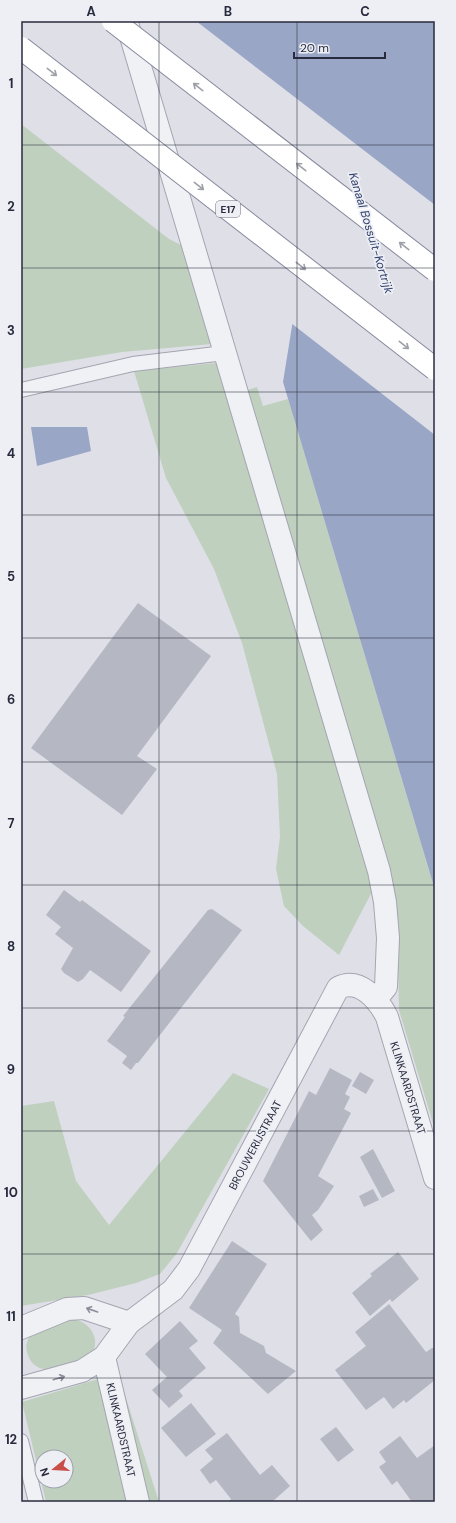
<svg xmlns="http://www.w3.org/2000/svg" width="456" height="1523" viewBox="0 0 456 1523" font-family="'DM Sans',sans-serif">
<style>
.green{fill:#c0d0bf;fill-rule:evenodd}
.water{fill:#9aa6c6}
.pier{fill:#dedfe7}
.building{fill:#b5b8c3}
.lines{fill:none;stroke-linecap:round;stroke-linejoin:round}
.service-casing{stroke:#a4a5b1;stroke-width:16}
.minor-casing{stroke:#a4a5b1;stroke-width:24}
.service{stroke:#f0f1f5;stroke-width:14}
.minor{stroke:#f0f1f5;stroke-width:22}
.motorway-bridge-casing{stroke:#868a9d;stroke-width:24;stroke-linecap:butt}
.motorway-bridge{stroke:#fff;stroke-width:22}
.oneway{stroke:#9ea0a8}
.oneway2{stroke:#8c8e99}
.grid{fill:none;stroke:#282b3d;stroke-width:1;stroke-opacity:0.55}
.labels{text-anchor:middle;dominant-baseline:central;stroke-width:3.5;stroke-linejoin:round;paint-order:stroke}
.shield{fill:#edeff5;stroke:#636674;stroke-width:1}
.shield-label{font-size:10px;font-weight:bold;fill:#282b3d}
.street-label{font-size:11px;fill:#282b3d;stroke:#edeff5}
.water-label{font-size:12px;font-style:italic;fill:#34426f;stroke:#edeff5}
.neatline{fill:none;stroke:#282b3d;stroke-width:1.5}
.grid-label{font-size:13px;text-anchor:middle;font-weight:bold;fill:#282b3d}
</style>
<rect width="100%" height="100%" fill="#dedfe7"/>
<!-- green -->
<g class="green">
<polygon points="21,124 169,239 193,251 212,344 122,352 21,369"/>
<polygon points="216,363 254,481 374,888 339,955 303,926 284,906 276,869 280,837 277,774 242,643 214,569 166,478 134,371"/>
<polygon points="257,387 263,406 288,399 435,890 435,1130 399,1010 398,960 245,391"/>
<polygon points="233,1073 269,1089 177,1253 160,1274 136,1283 88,1295 21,1306 21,1106 54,1101 76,1181 109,1225"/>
<path d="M69 1319C91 1319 105 1343 87 1360 69 1365 37 1381 28 1355 25 1348 26 1341 31 1334Z"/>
<path d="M118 1373 159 1502H46L22 1402ZM42 1457H66V1481H42Z"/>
</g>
<!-- water -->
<g class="water">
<polygon points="198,21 435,21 435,890 283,382 293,320"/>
<polygon points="31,427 87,427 91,451 37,466"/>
</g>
<!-- pier -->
<polygon class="pier" points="196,21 435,205 435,435 291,323"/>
<!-- building -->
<g class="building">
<polygon points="138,603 211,656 137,756 157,769 122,815 31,748"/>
<polygon points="64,890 80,902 82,900 151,951 121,992 90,970 83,979 78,982 64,973 61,969 73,948 55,934 61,927 46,915"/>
<polygon points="212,909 242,930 138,1063 136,1063 131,1070 122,1063 127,1056 107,1041 125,1017 123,1016 208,910"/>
<polygon points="330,1068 352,1080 345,1094 350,1097 344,1109 351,1113 318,1176 334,1186 318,1210 312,1215 323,1230 311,1241 263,1181 309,1091 316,1095"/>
<polygon points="360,1072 374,1080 366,1094 352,1086"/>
<polygon points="373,1149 395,1191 382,1198 360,1157"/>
<polygon points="373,1189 379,1200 364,1207 359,1196"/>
<polygon points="232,1241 267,1264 235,1314 239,1317 240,1333 264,1346 266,1353 296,1371 268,1394 213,1343 222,1330 189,1308"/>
<polygon points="398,1252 419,1279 392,1302 390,1299 370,1316 352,1293 372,1276 370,1274"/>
<polygon points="389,1304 426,1352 432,1348 435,1348 435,1380 406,1403 404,1400 393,1409 384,1397 366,1410 335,1370 366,1346 355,1332"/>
<polygon points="180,1321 198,1341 189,1348 206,1368 179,1391 183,1396 169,1408 152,1390 167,1377 145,1354"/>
<polygon points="191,1403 216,1434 186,1457 161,1428"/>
<polygon points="336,1427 354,1450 338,1462 320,1439"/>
<polygon points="227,1433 260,1475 272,1465 290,1486 272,1502 228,1502 231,1499 216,1480 210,1484 200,1470 213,1459 205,1450"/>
<polygon points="400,1436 417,1458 435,1445 435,1502 412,1502 397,1481 392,1485 379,1467 386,1462 379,1452"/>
</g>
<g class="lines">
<!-- service casing -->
<g class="service-casing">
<g id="service">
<polyline points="21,390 133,364 224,353"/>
<polyline points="21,1441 36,1502"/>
</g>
</g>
<!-- minor casing -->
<g class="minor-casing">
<g id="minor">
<polyline points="127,23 379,871 385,902 388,938 386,987 376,999"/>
<polyline points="21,1328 67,1309 84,1308 129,1323"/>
<polyline points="104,1357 138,1502"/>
<path d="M21 1388 82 1371 104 1357 129 1323 173 1290 189 1269 338 988C359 977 378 999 387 1017L435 1178"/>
</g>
</g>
<!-- service -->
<use href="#service" class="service"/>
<!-- minor -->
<use href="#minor" class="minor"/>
<!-- motorway-bridge casing -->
<g class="motorway-bridge-casing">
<g id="motorway-bridge">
<polyline points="113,21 435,270"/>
<polyline points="21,48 435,369"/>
</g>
</g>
<!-- motorway-bridge -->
<use href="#motorway-bridge" class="motorway-bridge"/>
</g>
<!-- one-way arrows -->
<defs><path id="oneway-shaft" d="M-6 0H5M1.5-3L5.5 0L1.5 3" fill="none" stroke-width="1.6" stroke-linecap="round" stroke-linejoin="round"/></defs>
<g class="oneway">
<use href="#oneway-shaft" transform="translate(52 72) rotate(38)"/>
<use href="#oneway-shaft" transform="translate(198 87) rotate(-142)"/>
<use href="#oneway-shaft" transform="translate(301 167) rotate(-142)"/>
<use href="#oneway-shaft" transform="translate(199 186) rotate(38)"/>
<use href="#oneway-shaft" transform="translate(404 246) rotate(-142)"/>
<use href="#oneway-shaft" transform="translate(301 266) rotate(38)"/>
<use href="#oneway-shaft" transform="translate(404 345) rotate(38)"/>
</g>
<g class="oneway2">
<use href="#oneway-shaft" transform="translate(92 1310) rotate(-161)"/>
<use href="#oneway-shaft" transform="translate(59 1378) rotate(-16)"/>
</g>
<!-- grid -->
<path class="grid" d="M159 21V1502M297 21V1502M21 145H435M21 268H435M21 392H435M21 515H435M21 638H435M21 762H435M21 885H435M21 1008H435M21 1131H435M21 1254H435M21 1378H435"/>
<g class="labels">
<!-- shield labels -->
<rect class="shield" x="216" y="201" width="24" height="16" rx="3"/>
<g class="shield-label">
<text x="228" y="209">E17</text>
</g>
<!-- street labels -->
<g class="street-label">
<text transform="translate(408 1088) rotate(73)">KLINKAARDSTRAAT</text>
<text transform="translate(255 1145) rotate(-62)">BROUWERIJSTRAAT</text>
<text transform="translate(121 1430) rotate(77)">KLINKAARDSTRAAT</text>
</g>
<!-- water labels -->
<g class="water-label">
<text transform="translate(371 233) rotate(73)">Kanaal Bossuit-Kortrijk</text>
</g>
</g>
<!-- border -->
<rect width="456" height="1523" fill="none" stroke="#edeff5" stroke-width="44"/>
<!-- north arrow -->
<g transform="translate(54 1469) rotate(252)"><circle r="19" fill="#edeff5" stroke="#9ea1ab"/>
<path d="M0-3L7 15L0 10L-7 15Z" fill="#c84e47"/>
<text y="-6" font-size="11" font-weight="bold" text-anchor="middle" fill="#282b3d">N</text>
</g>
<!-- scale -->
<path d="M294 52v6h91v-6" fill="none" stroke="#282b3d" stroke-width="2"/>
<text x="300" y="52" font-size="12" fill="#282b3d" stroke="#edeff5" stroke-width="3" paint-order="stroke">20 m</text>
<rect x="22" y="22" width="412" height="1479" class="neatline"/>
<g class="grid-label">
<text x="91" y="16">A</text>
<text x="228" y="16">B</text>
<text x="365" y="16">C</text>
<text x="11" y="88">1</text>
<text x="11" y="211">2</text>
<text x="11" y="335">3</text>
<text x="11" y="458">4</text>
<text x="11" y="581">5</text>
<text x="11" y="704">6</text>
<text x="11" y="828">7</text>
<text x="11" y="951">8</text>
<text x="11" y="1074">9</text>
<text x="11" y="1197">10</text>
<text x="11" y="1321">11</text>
<text x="11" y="1444">12</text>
</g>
</svg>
